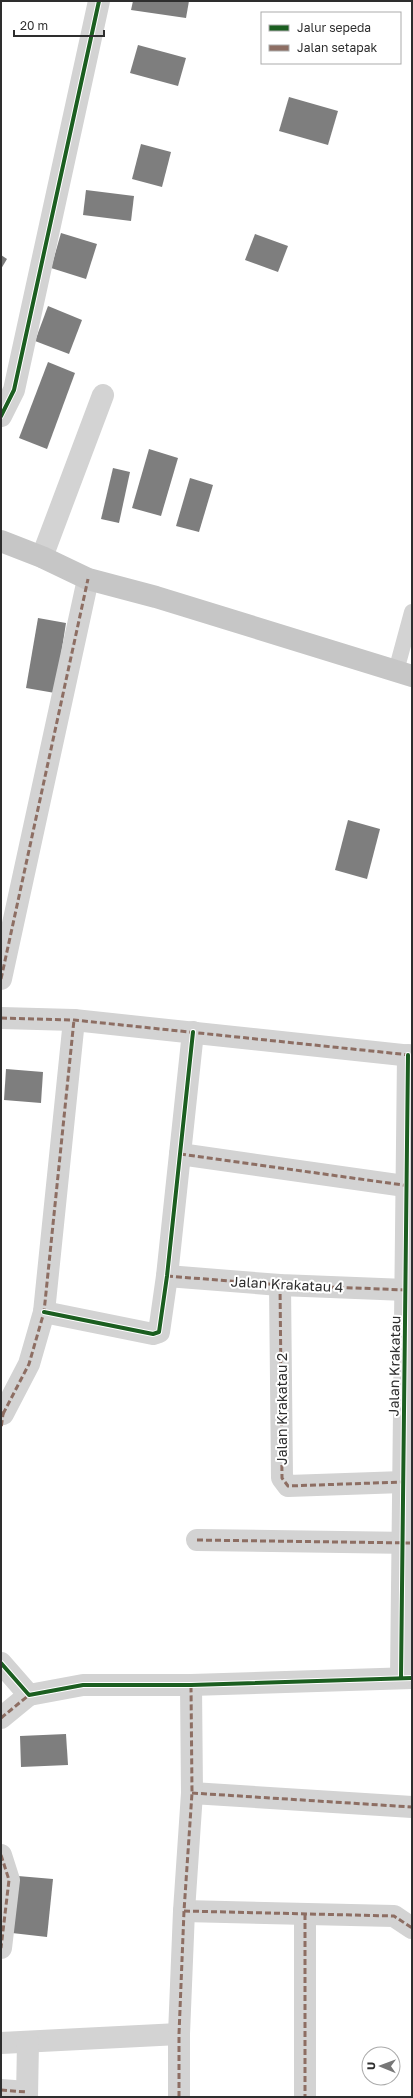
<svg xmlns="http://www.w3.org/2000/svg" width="413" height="2098" viewBox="0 0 413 2098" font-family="'Golos Text',sans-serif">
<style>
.building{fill:#7e7e7e}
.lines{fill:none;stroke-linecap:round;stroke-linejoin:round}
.service{stroke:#d3d3d3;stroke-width:16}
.minor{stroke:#d3d3d3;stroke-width:22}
.primary{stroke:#c6c6c6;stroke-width:22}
.quiet{stroke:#8d6e63;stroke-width:3;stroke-dasharray:6 3;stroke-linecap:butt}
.cycleway-casing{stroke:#fff;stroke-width:6}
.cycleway{stroke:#1b5e20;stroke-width:4}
.labels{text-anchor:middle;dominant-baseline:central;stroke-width:4;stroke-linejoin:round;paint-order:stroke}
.street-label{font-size:14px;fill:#2e2e2e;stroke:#fff}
</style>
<rect width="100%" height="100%" fill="#fff"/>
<!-- building -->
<g class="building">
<polygon points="133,1 189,1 186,18 131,10"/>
<polygon points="138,45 186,58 178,86 130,73"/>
<polygon points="289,97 338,111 328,145 279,131"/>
<polygon points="141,144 171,152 162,187 132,179"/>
<polygon points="86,190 134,196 131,221 83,215"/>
<polygon points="61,233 97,244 86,279 51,268"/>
<polygon points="255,234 288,246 278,272 245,260"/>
<polygon points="1,255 7,259 1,269"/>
<polygon points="48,306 82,320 69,354 35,341"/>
<polygon points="48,362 75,373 47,449 19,438"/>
<polygon points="149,449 178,458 161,516 132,508"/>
<polygon points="113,468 130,472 119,523 101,519"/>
<polygon points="190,478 213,485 199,532 176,526"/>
<polygon points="38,618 66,623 55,693 26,688"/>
<polygon points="348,820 380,829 367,879 335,870"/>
<polygon points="6,1069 43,1072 41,1103 4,1100"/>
<polygon points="66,1734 68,1765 21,1767 20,1736"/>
<polygon points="18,1876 53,1879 47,1937 12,1933"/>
</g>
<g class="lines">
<!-- service -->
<polyline class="service" points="396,671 412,612"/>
<!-- minor -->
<g class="minor">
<polyline points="1,416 14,390 99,1"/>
<polyline points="42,557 103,395"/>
<polyline points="1,979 88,579"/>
<polyline points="1,1018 74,1020 412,1056"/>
<polyline points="180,1154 412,1187"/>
<polyline points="167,1276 280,1285 406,1290"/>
<polyline points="280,1285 282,1478 288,1486 403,1482"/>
<polyline points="44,1312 153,1334 159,1332 167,1276 193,1032"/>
<polyline points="3,1414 29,1364 44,1312 74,1020"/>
<polyline points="197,1540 412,1543"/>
<polyline points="1,1663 29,1695 83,1685 191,1685 412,1678"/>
<polyline points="401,1678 408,1055"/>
<polyline points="1,1718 29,1695"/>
<polyline points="192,1793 412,1807"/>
<polyline points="1,1855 9,1880 1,1948"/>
<polyline points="184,1911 394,1916 412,1928"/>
<polyline points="305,1914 305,2097"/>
<polyline points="1,2043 179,2034"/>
<polyline points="1,2090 27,2092"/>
<polyline points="27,2097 28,2042"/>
<polyline points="179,2097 179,2034 184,1911 192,1793 191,1685"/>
</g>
<!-- primary -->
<polyline class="primary" points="1,541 42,557 88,579 156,597 412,676"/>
<!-- quiet -->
<g class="quiet">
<polyline points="1,979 88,579"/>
<polyline points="1,1018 74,1020 410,1055"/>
<polyline points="180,1154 410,1186"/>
<polyline points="167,1276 280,1285 406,1290"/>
<polyline points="280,1285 282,1478 288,1486 403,1482"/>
<polyline points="1,1412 3,1414 1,1429"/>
<polyline points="3,1414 29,1364 44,1312 74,1020"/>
<polyline points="197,1540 412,1543"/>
<polyline points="1,1718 29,1695"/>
<polyline points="192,1793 412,1807"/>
<polyline points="1,1855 9,1880 1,1948"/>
<polyline points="184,1911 394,1916 412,1928"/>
<polyline points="305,1914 305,2097"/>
<polyline points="1,2090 27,2092"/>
<polyline points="179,2097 179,2034 184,1911 192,1793 191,1685"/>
</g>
<!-- cycleway casing -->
<g class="cycleway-casing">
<g id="cycleway">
<polyline points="1,416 14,390 99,1"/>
<polyline points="44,1312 153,1334 159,1332 167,1276 193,1032"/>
<polyline points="1,1663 29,1695 83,1685 191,1685 412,1678"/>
<polyline points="401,1678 408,1055"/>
</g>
</g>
<!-- cycleway -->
<use href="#cycleway" class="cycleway"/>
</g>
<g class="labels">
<!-- street labels -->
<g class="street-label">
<text transform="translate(287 1284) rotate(3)">Jalan Krakatau 4</text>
<text transform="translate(394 1366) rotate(-89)">Jalan Krakatau</text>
<text transform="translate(281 1409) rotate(-90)">Jalan Krakatau 2</text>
</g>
</g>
<!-- border -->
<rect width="413" height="2098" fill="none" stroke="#2e2e2e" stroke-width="4"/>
<!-- legend -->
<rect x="261" y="12" width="140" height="52" fill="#ffffff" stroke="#ababab"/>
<rect x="269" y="25" width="20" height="6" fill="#1b5e20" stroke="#ababab"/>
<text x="297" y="32" font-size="12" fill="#2e2e2e">Jalur sepeda</text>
<rect x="269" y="45" width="20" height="6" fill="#8d6e63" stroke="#ababab"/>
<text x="297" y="52" font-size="12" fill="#2e2e2e">Jalan setapak</text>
<!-- north arrow -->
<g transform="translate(381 2066) rotate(271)"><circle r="19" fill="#ffffff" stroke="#ababab"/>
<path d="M0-3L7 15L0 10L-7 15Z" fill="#777777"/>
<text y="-6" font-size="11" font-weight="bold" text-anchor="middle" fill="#2e2e2e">U</text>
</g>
<!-- scale -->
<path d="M14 30v6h90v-6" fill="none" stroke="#2e2e2e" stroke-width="2"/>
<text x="20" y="30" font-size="12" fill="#2e2e2e" stroke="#ffffff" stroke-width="3" paint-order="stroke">20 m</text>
</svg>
